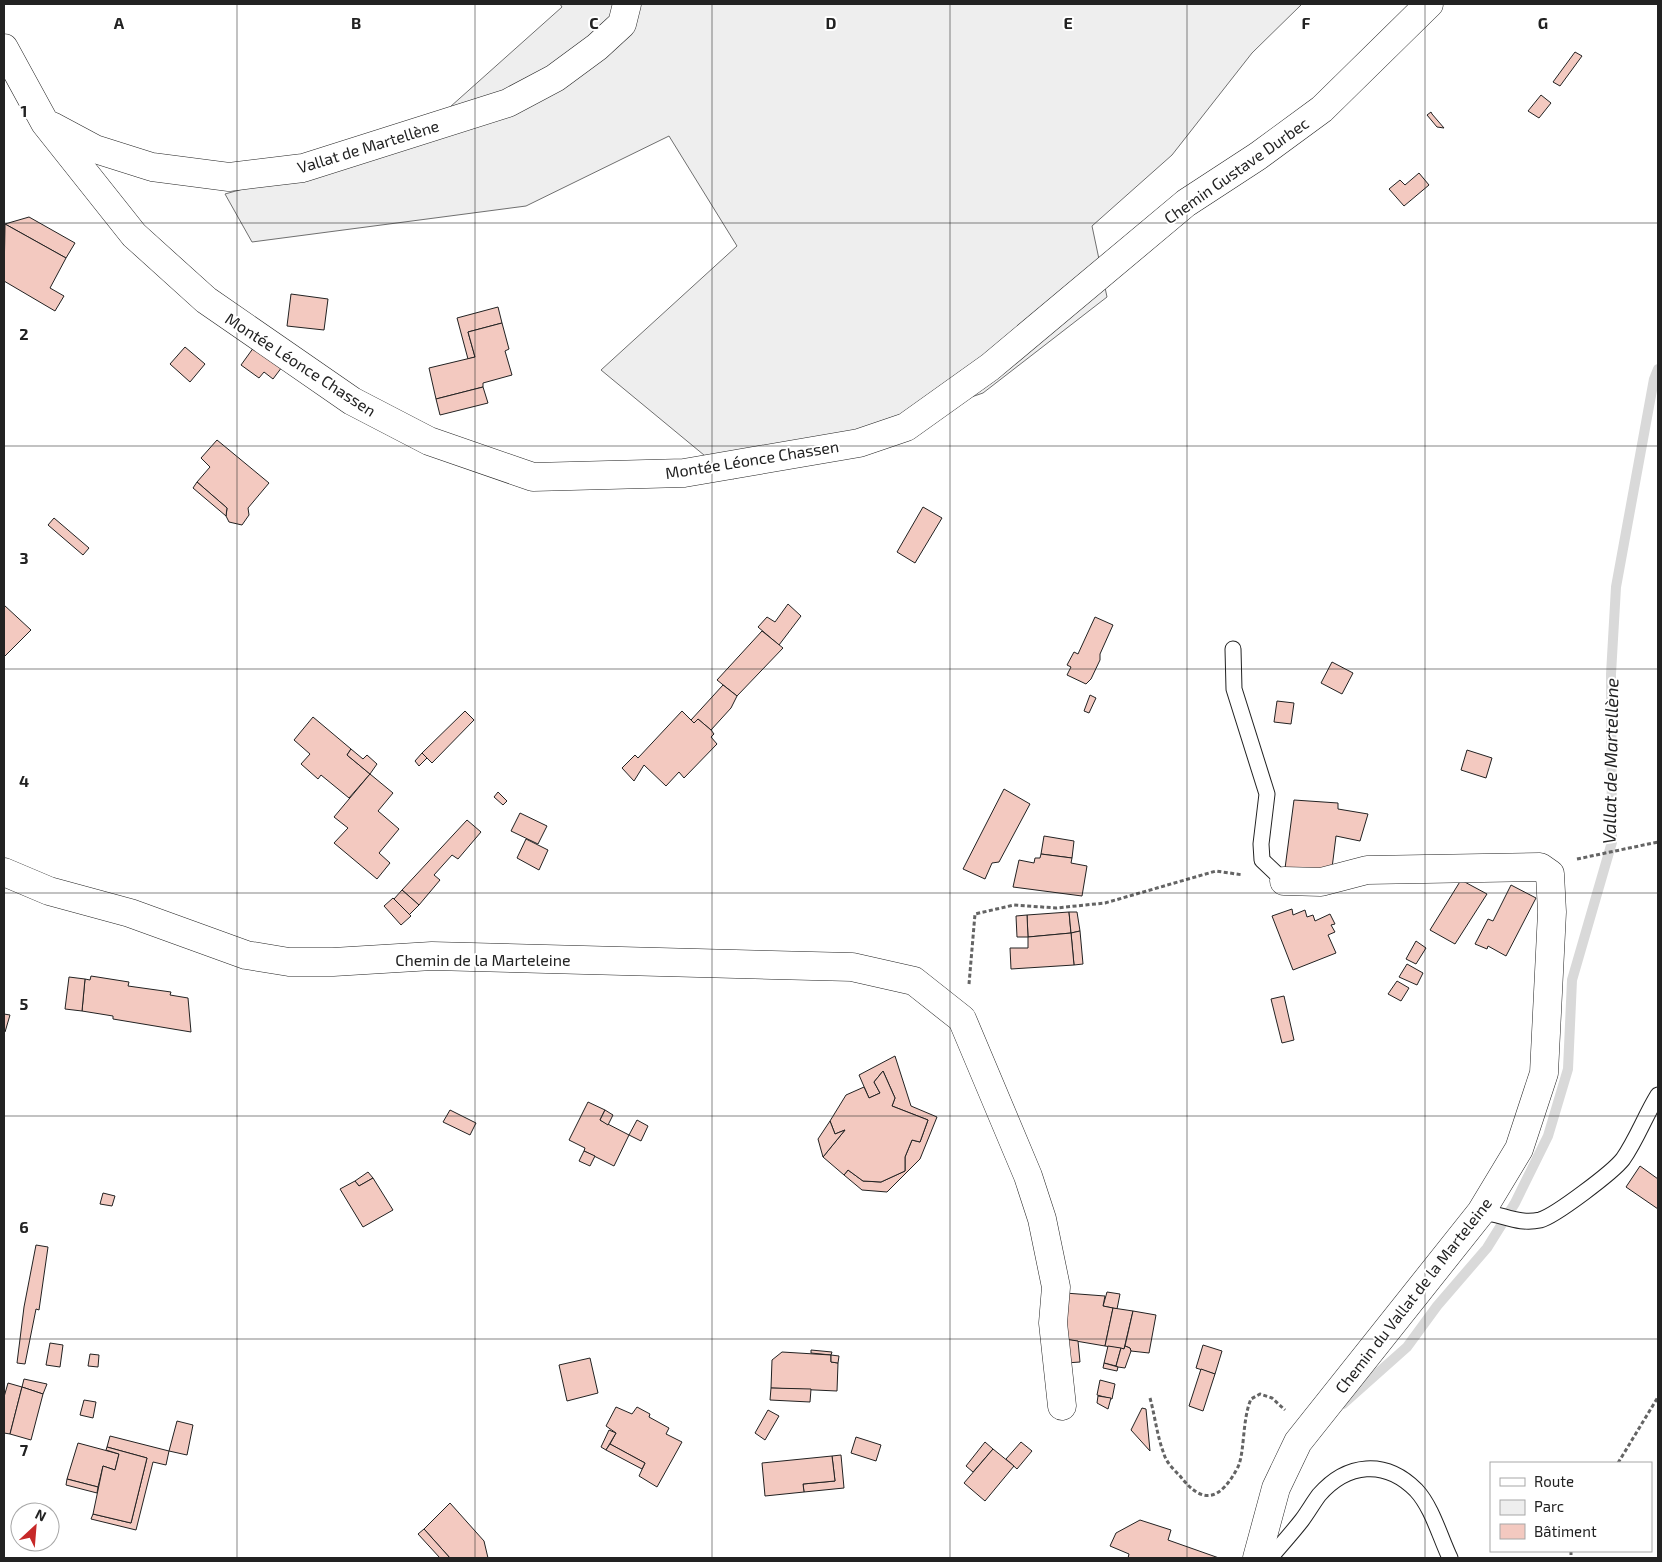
<svg xmlns="http://www.w3.org/2000/svg" width="1662" height="1562" viewBox="0 0 1662 1562" font-family="'Exo 2',sans-serif">
<style>
.green{fill:#eee;stroke:#6f6f6f}
.lines{fill:none;stroke-linecap:round;stroke-linejoin:round}
.stream{stroke:#d9d9d9;stroke-width:10}
.building{fill:#f3c9c0;stroke:#222}
.lane-casing{stroke:#222;stroke-width:17}
.street-casing{stroke:#222;stroke-width:29}
.path{stroke:#646464;stroke-width:3;stroke-dasharray:4 2.5;stroke-linecap:butt}
.lane{stroke:#fff;stroke-width:15}
.street{stroke:#fff;stroke-width:28}
.grid{fill:none;stroke:#222;stroke-width:1;stroke-opacity:0.55}
.labels{text-anchor:middle;dominant-baseline:central;stroke-width:4;stroke-linejoin:round;paint-order:stroke}
.street-label{font-size:16px;fill:#222;stroke:#fff}
.water-label{font-size:18px;font-style:italic;fill:#222;stroke:#fff}
.grid-label{font-size:16px;text-anchor:middle;font-weight:bold;fill:#222;stroke:#fff;stroke-width:4;stroke-linejoin:round;paint-order:stroke}
</style>
<rect width="100%" height="100%" fill="#fff"/>
<!-- green -->
<polygon class="green" points="560,4 1302,4 1252,53 1172,155 1092,226 1107,297 983,393 733,479 601,370 737,246 669,136 526,206 252,242 225,194 479,123 450,107 562,7"/>
<g class="lines">
<!-- stream -->
<polyline class="stream" points="1343,1404 1407,1347 1437,1306 1487,1248 1515,1203 1548,1136 1568,1069 1572,980 1612,842 1611,674 1616,587 1654,379 1658,369"/>
</g>
<!-- building -->
<g class="building">
<polygon points="1575,52 1582,56 1560,86 1553,82"/>
<polygon points="1541,95 1551,103 1539,118 1528,111"/>
<polygon points="1431,112 1432,114 1444,128 1437,127 1427,115"/>
<polygon points="1419,173 1429,185 1404,206 1389,189 1400,180 1405,185"/>
<polygon points="29,217 75,243 66,258 5,224"/>
<polygon points="5,224 66,258 50,288 64,296 55,311 4,281"/>
<polygon points="291,294 328,299 324,330 287,326"/>
<polygon points="498,307 502,323 468,332 475,357 468,359 457,318"/>
<polygon points="502,323 509,349 505,351 512,375 483,383 483,387 436,399 429,368 475,357 468,332"/>
<polygon points="185,347 205,364 190,382 170,364"/>
<polygon points="254,347 282,367 273,379 264,372 259,378 241,365"/>
<polygon points="483,387 488,403 440,415 436,399"/>
<polygon points="217,440 269,483 248,508 249,515 242,525 229,522 226,516 227,508 197,482 210,467 201,458"/>
<polygon points="197,482 227,508 226,516 193,488"/>
<polygon points="923,507 942,518 915,563 897,552"/>
<polygon points="54,518 89,548 83,555 48,525"/>
<polygon points="788,604 801,616 779,645 758,627 767,617 775,622"/>
<polygon points="4,605 31,630 5,656 4,655"/>
<polygon points="1095,617 1113,625 1100,654 1100,660 1091,679 1086,684 1067,675 1071,667 1067,665 1074,652 1078,654"/>
<polygon points="762,631 783,648 737,696 717,680"/>
<polygon points="1332,662 1353,673 1342,694 1321,683"/>
<polygon points="723,685 737,696 731,708 711,730 698,719 694,723 691,720"/>
<polygon points="1090,695 1096,698 1089,713 1084,711"/>
<polygon points="1277,701 1294,703 1291,724 1274,722"/>
<polygon points="465,711 474,720 432,763 422,753"/>
<polygon points="682,711 694,723 698,719 711,730 714,734 711,737 717,744 684,778 679,772 666,786 644,765 634,781 622,768 635,755 638,758"/>
<polygon points="313,717 351,749 347,755 370,774 349,798 321,775 318,779 301,764 310,754 294,740"/>
<polygon points="351,749 363,759 367,755 377,764 370,774 347,755"/>
<polygon points="1467,750 1492,758 1486,778 1461,770"/>
<polygon points="422,753 427,758 419,766 415,761"/>
<polygon points="370,774 393,793 378,811 399,829 379,853 390,863 377,879 334,843 348,828 334,817"/>
<polygon points="1004,789 1030,804 999,862 992,863 985,879 963,869"/>
<polygon points="498,792 507,801 503,805 494,797"/>
<polygon points="1294,800 1338,803 1338,809 1368,814 1360,841 1336,836 1331,876 1284,876"/>
<polygon points="520,813 547,826 538,844 511,831"/>
<polygon points="467,820 481,832 458,859 452,855 434,875 440,880 419,905 402,890"/>
<polygon points="1044,836 1074,841 1072,858 1041,854"/>
<polygon points="526,839 548,850 539,870 517,858"/>
<polygon points="1041,854 1072,858 1071,863 1087,866 1082,896 1013,887 1019,860 1034,863 1035,858 1040,858"/>
<polygon points="1461,880 1487,894 1455,944 1430,930"/>
<polygon points="1511,885 1536,898 1506,956 1488,946 1487,949 1475,944 1488,919 1493,921"/>
<polygon points="402,890 419,905 409,915 394,899"/>
<polygon points="393,898 411,916 401,925 384,906"/>
<polygon points="1292,909 1293,915 1305,910 1307,917 1313,915 1315,921 1330,914 1335,924 1331,925 1335,932 1328,935 1336,953 1293,970 1272,916"/>
<polygon points="1069,912 1071,933 1028,937 1027,915"/>
<polygon points="1069,912 1077,912 1080,931 1071,933"/>
<polygon points="1027,915 1028,937 1017,937 1016,916"/>
<polygon points="1080,931 1083,964 1074,965 1071,933"/>
<polygon points="1071,933 1074,965 1011,969 1010,948 1028,948 1028,937"/>
<polygon points="1416,941 1426,948 1416,964 1406,959"/>
<polygon points="1407,964 1423,973 1417,985 1399,977"/>
<polygon points="91,976 129,982 128,986 171,992 170,995 188,998 191,1032 113,1019 113,1016 82,1011 85,979 90,980"/>
<polygon points="69,977 85,979 82,1011 65,1009"/>
<polygon points="1397,981 1409,988 1401,1001 1388,994"/>
<polygon points="1284,996 1294,1040 1282,1043 1271,999"/>
<polygon points="4,1014 10,1015 5,1032 4,1032"/>
<polygon points="895,1056 911,1106 937,1117 920,1159 887,1192 862,1190 844,1175 848,1170 863,1181 881,1182 905,1171 905,1157 912,1140 920,1142 928,1120 892,1106 895,1098 883,1071 874,1082 880,1093 869,1098 859,1075"/>
<polygon points="883,1071 895,1098 892,1106 928,1120 920,1142 912,1140 905,1157 905,1171 881,1182 863,1181 848,1170 844,1175 823,1157 845,1130 835,1134 830,1121 846,1095 864,1087 869,1098 880,1093 874,1082"/>
<polygon points="588,1102 605,1110 600,1120 629,1135 614,1166 584,1151 585,1148 569,1140"/>
<polygon points="450,1110 476,1123 470,1135 443,1122"/>
<polygon points="605,1110 613,1115 608,1125 600,1120"/>
<polygon points="637,1120 648,1126 641,1141 629,1135"/>
<polygon points="830,1121 835,1134 845,1130 823,1157 818,1139"/>
<polygon points="584,1151 595,1156 590,1166 579,1161"/>
<polygon points="1640,1166 1658,1179 1658,1209 1626,1187"/>
<polygon points="368,1172 373,1178 359,1186 355,1181"/>
<polygon points="373,1178 393,1210 363,1227 340,1189 355,1181 359,1186"/>
<polygon points="103,1193 115,1196 112,1206 100,1204"/>
<polygon points="36,1245 48,1247 39,1310 36,1309 25,1364 17,1363 24,1307"/>
<polygon points="1107,1292 1120,1294 1117,1309 1103,1306"/>
<polygon points="1065,1293 1105,1296 1103,1306 1113,1308 1105,1346 1064,1339"/>
<polygon points="1113,1308 1133,1311 1124,1349 1105,1346"/>
<polygon points="1133,1311 1156,1315 1149,1353 1131,1351 1130,1348 1125,1346"/>
<polygon points="1064,1339 1078,1341 1080,1362 1066,1363"/>
<polygon points="50,1343 63,1345 60,1367 46,1365"/>
<polygon points="1203,1345 1222,1351 1215,1374 1196,1368"/>
<polygon points="1108,1346 1121,1348 1116,1366 1104,1363"/>
<polygon points="1125,1346 1130,1348 1131,1351 1125,1368 1118,1367 1116,1366 1121,1348 1124,1349"/>
<polygon points="811,1350 832,1352 831,1355 811,1353"/>
<polygon points="782,1352 831,1355 831,1362 838,1363 837,1391 771,1388 772,1360"/>
<polygon points="90,1354 99,1355 98,1367 88,1366"/>
<polygon points="831,1355 839,1356 838,1363 831,1362"/>
<polygon points="590,1358 598,1393 567,1401 559,1365"/>
<polygon points="1104,1363 1118,1367 1117,1371 1103,1368"/>
<polygon points="1201,1369 1215,1374 1203,1411 1189,1406"/>
<polygon points="24,1379 47,1384 43,1394 22,1387"/>
<polygon points="1100,1380 1115,1384 1112,1399 1097,1395"/>
<polygon points="8,1383 22,1387 10,1434 4,1433 4,1397"/>
<polygon points="22,1387 43,1394 31,1440 10,1434"/>
<polygon points="771,1388 811,1389 810,1402 770,1400"/>
<polygon points="1098,1396 1111,1398 1108,1409 1097,1403"/>
<polygon points="84,1400 96,1402 93,1418 80,1415"/>
<polygon points="616,1407 632,1414 637,1407 650,1414 649,1417 669,1428 666,1434 682,1442 657,1487 639,1476 645,1463 610,1444 616,1433 606,1426"/>
<polygon points="1142,1408 1146,1409 1150,1451 1131,1430"/>
<polygon points="768,1410 779,1416 765,1440 755,1433"/>
<polygon points="177,1421 193,1425 187,1455 169,1451"/>
<polygon points="609,1430 616,1433 606,1450 601,1447"/>
<polygon points="110,1436 169,1451 166,1465 153,1462 136,1530 91,1519 93,1514 131,1523 147,1458 107,1447"/>
<polygon points="856,1437 881,1445 876,1461 851,1453"/>
<polygon points="985,1442 993,1449 973,1472 966,1466"/>
<polygon points="1021,1442 1032,1451 1017,1469 1006,1459"/>
<polygon points="78,1443 119,1454 115,1470 103,1466 98,1487 67,1479"/>
<polygon points="610,1444 645,1463 642,1469 606,1450"/>
<polygon points="107,1447 147,1458 131,1523 93,1514 103,1466 115,1470 119,1454 106,1450"/>
<polygon points="993,1449 1014,1466 985,1501 964,1483"/>
<polygon points="841,1455 844,1488 804,1492 803,1484 835,1481 832,1456"/>
<polygon points="832,1456 835,1481 803,1484 804,1492 765,1496 762,1463"/>
<polygon points="67,1479 98,1487 97,1493 66,1485"/>
<polygon points="450,1503 484,1541 488,1558 450,1558 424,1529"/>
<polygon points="1140,1520 1171,1530 1168,1540 1219,1558 1128,1558 1129,1554 1110,1546 1116,1533"/>
<polygon points="424,1529 450,1558 440,1558 418,1534"/>
</g>
<g class="lines">
<!-- lane casing -->
<g class="lane-casing">
<g id="lane">
<polyline points="1233,649 1234,689 1267,794 1261,844 1262,860 1284,881"/>
<path d="M1481 1212C1503 1214 1518 1225 1540 1220 1555 1216 1613 1172 1623 1159 1637 1139 1645 1116 1658 1095"/>
<path d="M1270 1558C1280 1546 1292 1533 1302 1520 1308 1512 1313 1503 1319 1495 1347 1463 1385 1459 1416 1490 1432 1507 1440 1537 1450 1558"/>
</g>
</g>
<!-- street casing -->
<g class="street-casing">
<g id="street">
<polyline points="4,48 45,123 134,235 206,300 352,401 429,441 533,477 684,473 859,443 906,427 990,367 1186,203 1258,156 1322,109 1429,4"/>
<polyline points="52,126 95,149 152,167 229,177 303,168 508,103 555,78 597,47 622,24 627,4"/>
<polyline points="4,872 49,891 130,913 246,955 289,962 333,962 432,956 852,967 914,981 962,1019 1028,1176 1042,1219 1056,1287 1053,1323 1062,1406"/>
<polyline points="1257,1558 1276,1488 1298,1442 1481,1212 1519,1149 1544,1073 1552,912 1550,874 1540,867 1367,870 1321,882 1284,881"/>
</g>
</g>
<!-- path -->
<g class="path">
<polyline points="1577,859 1658,842"/>
<polyline points="969,984 975,914 1014,905 1056,908 1105,903 1216,871 1243,875"/>
<path d="M1150 1398C1155 1416 1157 1436 1164 1454 1166 1462 1174 1470 1180 1476 1204 1507 1221 1499 1238 1467 1245 1451 1242 1420 1251 1399L1260 1394 1272 1398 1285 1410"/>
<polyline points="1618,1463 1658,1397"/>
<polyline points="1571,1551 1571,1558"/>
</g>
<!-- lane -->
<use href="#lane" class="lane"/>
<!-- street -->
<use href="#street" class="street"/>
</g>
<!-- grid -->
<path class="grid" d="M237 4V1558M475 4V1558M712 4V1558M950 4V1558M1187 4V1558M1425 4V1558M4 223H1658M4 446H1658M4 669H1658M4 893H1658M4 1116H1658M4 1339H1658"/>
<g class="labels">
<!-- street labels -->
<g class="street-label">
<text transform="translate(368 146) rotate(-17)">Vallat de Martellène</text>
<text transform="translate(1236 170) rotate(-35)">Chemin Gustave Durbec</text>
<text transform="translate(301 364) rotate(33)">Montée Léonce Chassen</text>
<text transform="translate(752 459) rotate(-9)">Montée Léonce Chassen</text>
<text x="483" y="959">Chemin de la Marteleine</text>
<text transform="translate(1413 1295) rotate(-52)">Chemin du Vallat de la Marteleine</text>
</g>
<!-- water labels -->
<g class="water-label">
<text transform="translate(1610 761) rotate(-89)">Vallat de Martellène</text>
</g>
</g>
<g class="grid-label">
<text x="119" y="29">A</text>
<text x="356" y="29">B</text>
<text x="594" y="29">C</text>
<text x="831" y="29">D</text>
<text x="1068" y="29">E</text>
<text x="1306" y="29">F</text>
<text x="1543" y="29">G</text>
<text x="24" y="117">1</text>
<text x="24" y="340">2</text>
<text x="24" y="564">3</text>
<text x="24" y="787">4</text>
<text x="24" y="1010">5</text>
<text x="24" y="1233">6</text>
<text x="24" y="1456">7</text>
</g>
<!-- border -->
<rect width="1662" height="1562" fill="none" stroke="#222222" stroke-width="10"/>
<!-- legend -->
<rect x="1490" y="1462" width="162" height="90" fill="#ffffff" stroke="#a7a7a7"/>
<rect x="1500" y="1478" width="25" height="8" fill="#ffffff" stroke="#a7a7a7"/>
<text x="1534" y="1487" font-size="15" fill="#222222">Route</text>
<rect x="1500" y="1500" width="25" height="15" fill="#eeeeee" stroke="#a7a7a7"/>
<text x="1534" y="1512" font-size="15" fill="#222222">Parc</text>
<rect x="1500" y="1524" width="25" height="15" fill="#f3c9c0" stroke="#a7a7a7"/>
<text x="1534" y="1537" font-size="15" fill="#222222">Bâtiment</text>
<!-- north arrow -->
<g transform="translate(35 1527) rotate(26)"><circle r="24" fill="#ffffff" stroke="#a7a7a7"/>
<path d="M0-4L9 19L0 12L-9 19Z" fill="#c62828"/>
<text y="-8" font-size="14" font-weight="bold" text-anchor="middle" fill="#222222">N</text>
</g>
</svg>
